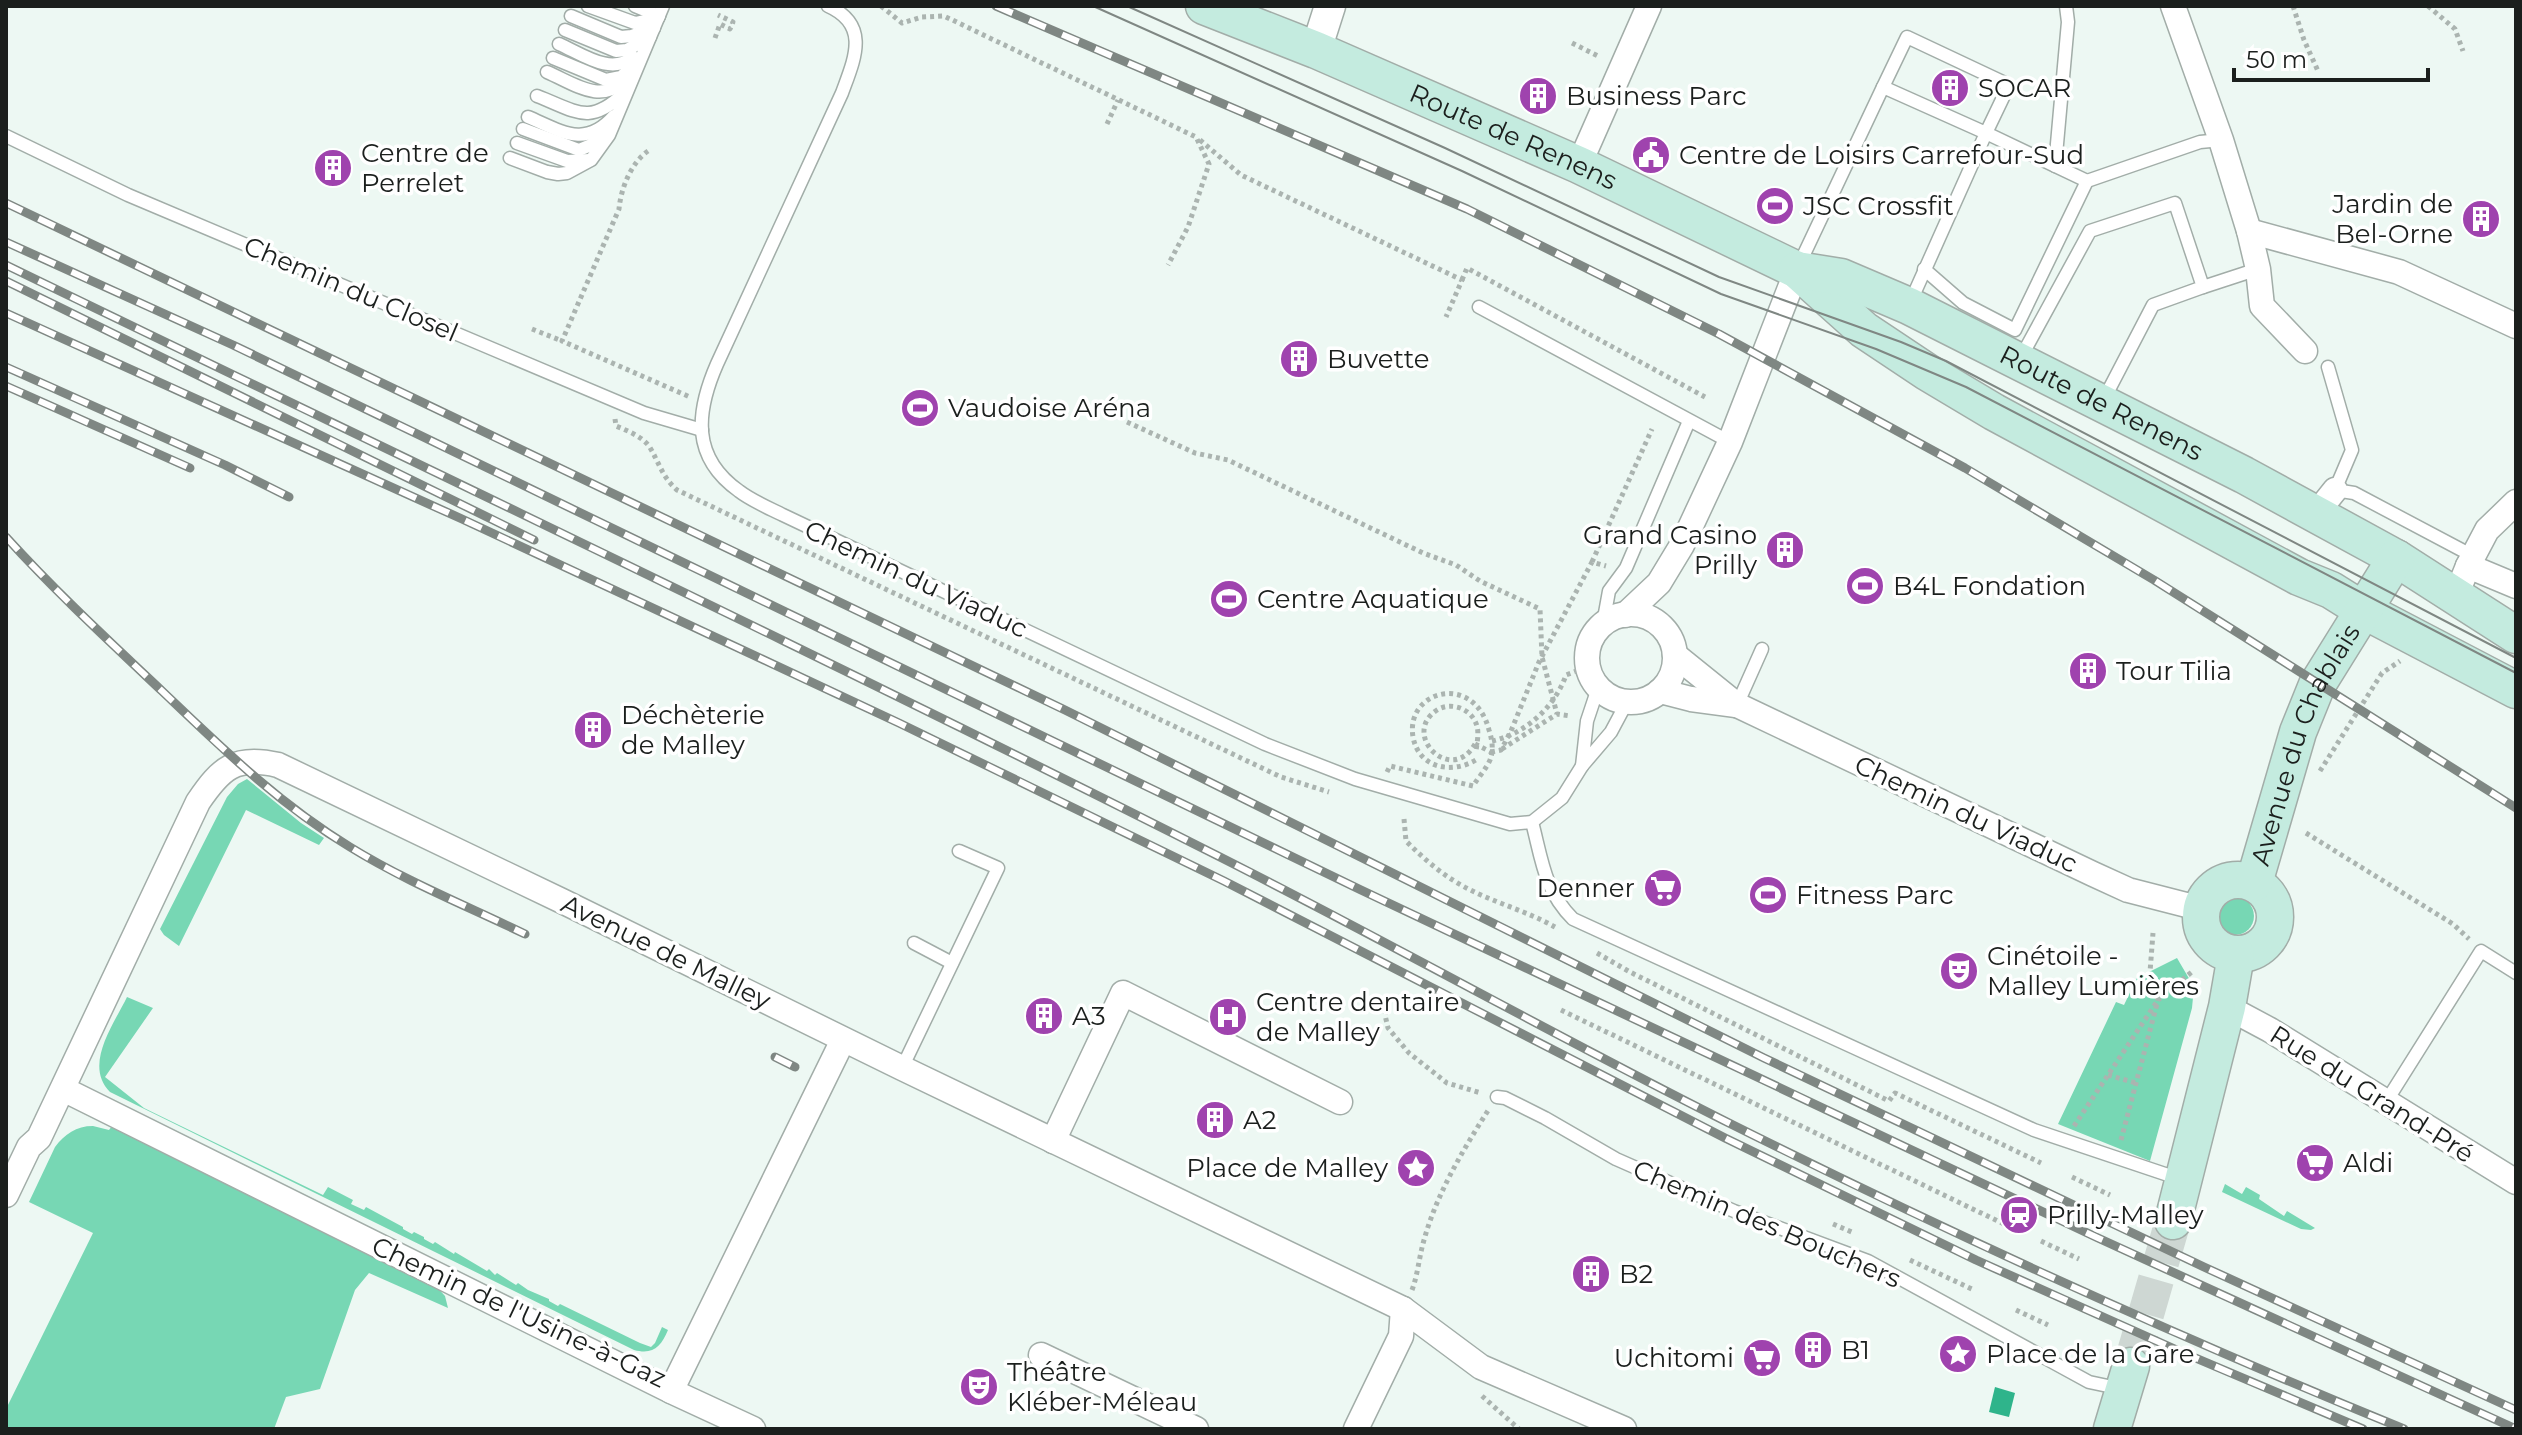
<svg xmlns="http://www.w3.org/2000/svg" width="2522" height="1435" viewBox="0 0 2522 1435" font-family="Montserrat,sans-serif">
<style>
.green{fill:#77d7b4}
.water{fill:#2fb48b}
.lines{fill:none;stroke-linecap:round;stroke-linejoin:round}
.secondary-tunnel{stroke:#ced7d3;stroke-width:36;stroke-dasharray:36 18;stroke-linecap:butt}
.service-casing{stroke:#a2ada8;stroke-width:15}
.minor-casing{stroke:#a2ada8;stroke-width:27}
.tertiary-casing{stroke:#a2ada8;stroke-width:33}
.secondary-casing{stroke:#a2ada8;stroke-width:39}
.path{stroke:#abb4b0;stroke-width:5;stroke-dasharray:4 4;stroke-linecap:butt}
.service{stroke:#fff;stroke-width:12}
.minor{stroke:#fff;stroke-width:24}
.tertiary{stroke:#fff;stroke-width:30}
.secondary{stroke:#c4ebdf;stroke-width:36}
.tram{stroke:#7f8783;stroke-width:2}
.rail-casing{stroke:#7f8783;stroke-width:9}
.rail{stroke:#fff;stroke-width:6;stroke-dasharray:18;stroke-linecap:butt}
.path-bridge{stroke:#abb4b0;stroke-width:5;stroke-dasharray:4 4;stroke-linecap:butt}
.labels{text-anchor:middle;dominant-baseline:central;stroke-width:7;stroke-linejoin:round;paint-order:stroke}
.poi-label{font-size:26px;fill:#1b1f1d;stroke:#fff;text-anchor:start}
.street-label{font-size:26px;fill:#1b1f1d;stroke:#fff}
</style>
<rect width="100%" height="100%" fill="#edf8f3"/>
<!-- green -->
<g class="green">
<polygon points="247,779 301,823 324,838 319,845 246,810 179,946 164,935 160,929 227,797 238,784"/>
<circle cx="2235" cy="916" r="19"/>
<polygon points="2177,958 2194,987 2192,1008 2150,1161 2058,1124 2116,1002 2124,1005 2137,978"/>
<path d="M127 997 153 1008 105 1077 144 1108 323 1195 328 1187 353 1200 351 1204 364 1210 366 1207 403 1227V1229L412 1234 414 1232 424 1237V1239L433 1244 435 1242 454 1254 455 1252 487 1271 489 1269 495 1275 497 1273 516 1285 518 1283 528 1290 549 1299V1301L558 1306 560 1304 640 1343 651 1347 655 1343 662 1327 668 1330C661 1347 653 1355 634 1350L110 1092C83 1065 114 1024 127 997Z"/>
<path d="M93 1126 109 1130 112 1126 435 1285 445 1296 448 1308 369 1273 355 1290 320 1389 286 1397 274 1429H6V1409L93 1233 29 1202 55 1147C65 1134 76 1126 93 1126Z"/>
<polygon points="2225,1184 2242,1194 2246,1187 2260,1195 2259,1199 2284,1216 2287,1211 2315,1228 2311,1230 2301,1229 2222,1192"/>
</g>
<!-- water -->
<polygon class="water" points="1995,1387 2015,1393 2009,1417 1989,1412"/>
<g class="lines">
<!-- secondary-tunnel -->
<polyline class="secondary-tunnel" points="2131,1366 2173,1221"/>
<!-- service casing -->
<g class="service-casing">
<g id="service">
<polyline points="588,6 635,23 658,18"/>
<polyline points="635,6 659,16"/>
<path d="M828 6C871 25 854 60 842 93L717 364C696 412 691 457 739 491 752 501 769 508 783 515L1265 744 1355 779 1510 824 1532 822 1562 798 1582 766 1611 732 1627 702"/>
<polyline points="571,16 621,37 632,36 654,28"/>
<polyline points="565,30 616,51 627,50 650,37"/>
<path d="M559 44C582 54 611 76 633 57"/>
<polyline points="553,58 606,80 621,77 636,64"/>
<path d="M547 72C577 85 599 104 628 80"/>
<polyline points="1883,87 1907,37 2009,85 1986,133 2087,181"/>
<path d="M537 96C576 111 589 126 623 94"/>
<path d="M528 117C561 131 585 149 614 116"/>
<polyline points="523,129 579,150 591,145 605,132"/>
<polyline points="6,136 128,195 644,413 702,430"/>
<polyline points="517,143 567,161 590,160"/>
<polyline points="510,158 547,172 558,174 567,173 591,160 609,135 663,6"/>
<polyline points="2055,166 2068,22 2066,6"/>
<polyline points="1798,267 1883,87 1986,133 1910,303"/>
<polyline points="1924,269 1963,303 2015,330 2087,181 2200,142 2221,140"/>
<polyline points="2203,287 2258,269"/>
<polyline points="1479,307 1730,442"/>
<polyline points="2020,359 2090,231 2175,203 2203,287 2153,305 2103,401"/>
<polyline points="2328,367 2352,450 2335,490 2354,493 2473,556"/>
<polyline points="1603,624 1609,591 1626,568 1689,421"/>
<polyline points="1737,705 1762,649"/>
<polyline points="1582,766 1587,721 1598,688"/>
<path d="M1532 822C1542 860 1544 890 1573 919L2034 1130 2180 1179"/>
<polyline points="914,943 952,963"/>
<polyline points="902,1068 998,868 959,851"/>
<polyline points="1497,1097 1505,1098 1545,1118 1616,1159 1734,1211 1868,1261 2089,1382 2122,1389"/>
<polyline points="2386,1102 2481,951 2516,973"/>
</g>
</g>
<!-- minor casing -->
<g class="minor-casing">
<g id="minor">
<polyline points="2173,6 2221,140 2249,231 2258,269 2262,306 2305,351"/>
<polyline points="1579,165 1649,6"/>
<polyline points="2249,231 2399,272 2516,326"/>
<polyline points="2315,515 2335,490"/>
<polyline points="2468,566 2516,586"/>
<polyline points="2455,598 2468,566 2487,530 2516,502"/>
<circle cx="1631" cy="658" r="44"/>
<polyline points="1625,615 1659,583 1682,545 1730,442 1797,270"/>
<polyline points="1675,655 1737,705 2093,874 2128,890 2202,909"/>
<polyline points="1660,691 1691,699 1736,705"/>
<polyline points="2227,1007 2270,1030 2516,1182"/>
<polyline points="63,1089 671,1391 753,1429"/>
<polyline points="1053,1141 1123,993 1340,1102"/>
<path d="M6 1195 29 1147 39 1138 198 802C221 768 235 755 278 765L562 901 902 1068 1403 1309 1481 1367 1624 1429"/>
<polyline points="1041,1355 1196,1429"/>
<polyline points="671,1391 843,1040"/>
<polyline points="1356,1429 1401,1336 1403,1309"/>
</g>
</g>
<!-- tertiary casing -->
<g class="tertiary-casing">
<polyline id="tertiary" points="1316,50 1330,6"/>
</g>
<!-- secondary casing -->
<g class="secondary-casing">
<g id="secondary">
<path id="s1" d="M1204 6 1316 50 1579 165 1797 270 1864 330 1927 372 1994 412 2299 577 2331 590 2363 610 2516 690"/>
<path id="s2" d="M1797 270 1841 277 1909 306 2244 475 2396 558 2516 635"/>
<circle cx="2238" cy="917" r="37"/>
<path id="s3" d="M2254 883 2298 732 2317 685 2396 558"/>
<polyline points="2173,1221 2227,1007 2236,955"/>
<polyline points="2112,1429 2131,1366"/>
</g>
</g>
<!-- path -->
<g class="path">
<polyline points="881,6 902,23 922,17 944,16 1196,137 1209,164 1188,227 1168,265"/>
<polyline points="2293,6 2304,40 2318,71"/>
<polyline points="2428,6 2455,29 2463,51"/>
<polyline points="715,38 720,24 730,29 733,22 718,15"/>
<polyline points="1572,43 1600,57"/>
<polyline points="1107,124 1118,100"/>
<polyline points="1200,140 1241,175 1462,280 1446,317"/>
<path d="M648 151C631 163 621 188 619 209L562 341 690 397"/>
<polyline points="1462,280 1467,268 1705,397"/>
<polyline points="532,329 562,341"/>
<path d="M615 419 616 426C628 431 641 436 649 446 659 462 662 477 677 490L1281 777 1329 792"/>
<polyline points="1127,422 1195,453 1228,460 1423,553 1456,565 1480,581 1540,609 1542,657 1557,714"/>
<polyline points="1592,562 1652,429"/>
<path d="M1492 741C1525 734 1555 707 1566 675L1587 667"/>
<path d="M1475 744C1451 786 1400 734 1437 710 1452 701 1472 709 1477 726 1479 734 1477 743 1476 751"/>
<polyline points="1502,749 1557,714 1570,716"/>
<polyline points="1491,752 1501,750 1511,731 1539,662 1592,562 1606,566"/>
<polyline points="2320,771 2382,673 2400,661"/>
<path d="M1387 772 1390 766 1473 786C1478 778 1486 769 1490 760 1494 750 1492 739 1489 730 1474 672 1405 690 1413 737 1419 769 1452 774 1476 760"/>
<path d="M1404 819 1406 841C1423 858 1440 873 1461 885 1491 902 1525 910 1555 927"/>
<polyline points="2306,833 2453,924 2469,939"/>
<polyline points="1597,953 1630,972 1889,1101 1895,1093 2041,1163"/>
<polyline points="1391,995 1385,1015 1388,1028 1409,1053 1447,1083 1481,1093"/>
<polyline points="1561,1010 2008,1226"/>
<polyline points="2108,1075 2136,1083"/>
<polyline points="2074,1126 2158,1000 2150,972 2153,933"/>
<polyline points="2121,1140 2158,1000 2193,971"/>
<polyline points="2072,1177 2110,1195"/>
<polyline points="1833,1224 1854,1233"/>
<polyline points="2041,1241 2079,1259"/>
<polyline points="1910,1260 1974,1290"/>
<path d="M1412 1290C1418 1274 1419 1257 1424 1240 1437 1193 1463 1150 1489 1109"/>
<polyline points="2016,1310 2048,1325"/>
<polyline points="1482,1396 1519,1429"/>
</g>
<!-- service -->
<use href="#service" class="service"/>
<!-- minor -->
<use href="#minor" class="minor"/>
<!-- tertiary -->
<use href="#tertiary" class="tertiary"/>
<!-- secondary -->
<use href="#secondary" class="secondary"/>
<!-- tram -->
<g class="tram">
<polyline points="1093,6 1462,171 1721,294 1876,349 1966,387 2516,673"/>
<polyline points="1127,6 1445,148 1719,277 1901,342 1946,361 2516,658"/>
</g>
<!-- rail casing -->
<g class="rail-casing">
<g id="rail">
<polyline points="996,6 1467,209 1719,334 1965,468 2154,580 2516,808"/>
<polyline points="6,203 1065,710 1764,1058 2204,1267 2516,1410"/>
<polyline points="6,242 233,345 1361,890 2098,1238 2516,1429"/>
<path d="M6 265C412 462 820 655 1222 858 1394 945 1561 1039 1733 1125 1953 1235 2176 1336 2404 1429"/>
<polyline points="6,281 534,540"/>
<polyline points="6,313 462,519 899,723 1224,881 1725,1138 1976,1260 2179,1351 2363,1429"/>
<polyline points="6,367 225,465 289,497"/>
<polyline points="6,386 190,468"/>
<path d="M6 537C55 591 109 641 162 691 222 748 279 804 350 847 405 881 467 906 525 934"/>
<polyline points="775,1057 795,1067"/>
</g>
</g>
<!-- rail -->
<use href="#rail" class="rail"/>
<!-- path-bridge -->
<polyline class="path-bridge" points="1475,744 1491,752"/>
</g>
<!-- icons -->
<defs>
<g id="building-disc" transform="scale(2)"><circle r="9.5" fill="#9f43ae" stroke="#fff"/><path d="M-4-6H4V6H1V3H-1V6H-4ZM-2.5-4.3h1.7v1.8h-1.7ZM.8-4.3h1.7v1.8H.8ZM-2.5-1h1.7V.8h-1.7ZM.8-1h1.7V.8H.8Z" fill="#fff"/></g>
<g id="civic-disc" transform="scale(2)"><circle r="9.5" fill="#9f43ae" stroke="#fff"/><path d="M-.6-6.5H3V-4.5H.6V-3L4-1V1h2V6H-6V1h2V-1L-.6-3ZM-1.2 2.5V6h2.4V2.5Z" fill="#fff"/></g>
<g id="stadium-disc" transform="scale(2)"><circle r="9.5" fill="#9f43ae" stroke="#fff"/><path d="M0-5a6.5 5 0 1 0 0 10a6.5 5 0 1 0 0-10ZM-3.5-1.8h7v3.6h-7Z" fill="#fff"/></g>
<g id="supermarket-disc" transform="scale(2)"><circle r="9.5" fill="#9f43ae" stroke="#fff"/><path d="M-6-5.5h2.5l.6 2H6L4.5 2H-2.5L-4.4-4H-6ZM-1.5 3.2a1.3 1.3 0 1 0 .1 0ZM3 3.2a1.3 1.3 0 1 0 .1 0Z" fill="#fff"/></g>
<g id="theatre-disc" transform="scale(2)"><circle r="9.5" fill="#9f43ae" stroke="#fff"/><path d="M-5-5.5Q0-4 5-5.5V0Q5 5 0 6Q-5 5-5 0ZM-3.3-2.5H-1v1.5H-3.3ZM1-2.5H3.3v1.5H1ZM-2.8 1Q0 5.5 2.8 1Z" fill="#fff"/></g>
<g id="hospital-disc" transform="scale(2)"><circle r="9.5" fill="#9f43ae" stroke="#fff"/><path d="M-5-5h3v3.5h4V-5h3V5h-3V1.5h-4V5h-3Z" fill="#fff"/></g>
<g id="sight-disc" transform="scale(2)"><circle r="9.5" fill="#9f43ae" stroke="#fff"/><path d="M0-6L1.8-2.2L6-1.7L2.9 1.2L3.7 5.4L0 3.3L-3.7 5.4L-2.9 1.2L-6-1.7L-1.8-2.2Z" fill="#fff"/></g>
<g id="station-disc" transform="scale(2)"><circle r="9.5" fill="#9f43ae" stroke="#fff"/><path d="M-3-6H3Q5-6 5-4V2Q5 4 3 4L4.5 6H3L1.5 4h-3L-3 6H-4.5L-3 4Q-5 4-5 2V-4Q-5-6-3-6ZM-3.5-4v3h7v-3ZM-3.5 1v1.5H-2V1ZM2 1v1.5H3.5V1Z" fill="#fff"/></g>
</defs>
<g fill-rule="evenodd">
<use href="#building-disc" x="1950" y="88"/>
<use href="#building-disc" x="1538" y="96"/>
<use href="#civic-disc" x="1651" y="155"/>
<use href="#building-disc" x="333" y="168"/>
<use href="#stadium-disc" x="1775" y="206"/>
<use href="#building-disc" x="2481" y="219"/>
<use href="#building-disc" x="1299" y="359"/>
<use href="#stadium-disc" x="920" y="408"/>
<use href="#building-disc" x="1785" y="550"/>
<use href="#stadium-disc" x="1865" y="586"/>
<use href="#stadium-disc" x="1229" y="599"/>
<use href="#building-disc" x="2088" y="671"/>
<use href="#building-disc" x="593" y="730"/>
<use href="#supermarket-disc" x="1663" y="888"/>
<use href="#stadium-disc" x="1768" y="895"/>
<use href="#theatre-disc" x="1959" y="971"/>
<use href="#building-disc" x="1044" y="1016"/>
<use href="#hospital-disc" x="1228" y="1017"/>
<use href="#building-disc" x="1215" y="1120"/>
<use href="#supermarket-disc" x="2315" y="1163"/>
<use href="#sight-disc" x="1416" y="1168"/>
<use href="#station-disc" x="2019" y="1215"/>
<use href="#building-disc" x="1591" y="1274"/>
<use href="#building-disc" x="1813" y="1350"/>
<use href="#sight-disc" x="1958" y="1354"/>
<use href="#supermarket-disc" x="1762" y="1358"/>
<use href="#theatre-disc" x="979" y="1387"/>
</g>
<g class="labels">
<!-- poi labels -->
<g class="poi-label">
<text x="1978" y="88">SOCAR</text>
<text x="1566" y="96">Business Parc</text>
<text x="361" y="153">Centre de<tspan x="361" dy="30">Perrelet</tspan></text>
<text x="1679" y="155">Centre de Loisirs Carrefour-Sud</text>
<text x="2453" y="204" text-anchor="end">Jardin de<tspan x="2453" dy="30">Bel-Orne</tspan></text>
<text x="1803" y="206">JSC Crossfit</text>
<text x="1327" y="359">Buvette</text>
<text x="948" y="408">Vaudoise Aréna</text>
<text x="1757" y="535" text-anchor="end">Grand Casino<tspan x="1757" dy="30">Prilly</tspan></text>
<text x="1893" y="586">B4L Fondation</text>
<text x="1257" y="599">Centre Aquatique</text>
<text x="2116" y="671">Tour Tilia</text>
<text x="621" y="715">Déchèterie<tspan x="621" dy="30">de Malley</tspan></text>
<text x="1635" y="888" text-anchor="end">Denner</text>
<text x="1796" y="895">Fitness Parc</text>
<text x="1987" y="956">Cinétoile -<tspan x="1987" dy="30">Malley Lumières</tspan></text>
<text x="1256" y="1002">Centre dentaire<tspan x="1256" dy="30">de Malley</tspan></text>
<text x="1072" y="1016">A3</text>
<text x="1243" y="1120">A2</text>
<text x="2343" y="1163">Aldi</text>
<text x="1388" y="1168" text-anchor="end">Place de Malley</text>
<text x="2047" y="1215">Prilly-Malley</text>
<text x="1619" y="1274">B2</text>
<text x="1841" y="1350">B1</text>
<text x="1986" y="1354">Place de la Gare</text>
<text x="1734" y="1358" text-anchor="end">Uchitomi</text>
<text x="1007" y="1372">Théâtre<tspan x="1007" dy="30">Kléber-Méleau</tspan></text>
</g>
<!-- street labels -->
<g class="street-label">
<text stroke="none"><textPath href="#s1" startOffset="336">Route de Renens</textPath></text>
<text transform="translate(351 289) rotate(23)">Chemin du Closel</text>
<text stroke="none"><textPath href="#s2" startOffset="334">Route de Renens</textPath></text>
<text transform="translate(916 579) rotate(25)">Chemin du Viaduc</text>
<text stroke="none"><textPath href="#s3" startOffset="148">Avenue du Chablais</textPath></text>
<text transform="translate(1966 814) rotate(25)">Chemin du Viaduc</text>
<text transform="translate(666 952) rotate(26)">Avenue de Malley</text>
<text transform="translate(2372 1094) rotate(32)">Rue du Grand-Pré</text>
<text transform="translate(1767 1224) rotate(23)">Chemin des Bouchers</text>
<text transform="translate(519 1312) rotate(25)">Chemin de l'Usine-à-Gaz</text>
</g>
</g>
<!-- border -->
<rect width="2522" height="1435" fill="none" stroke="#1b1f1d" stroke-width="16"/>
<!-- scale -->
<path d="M2234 68v12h194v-12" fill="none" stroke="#1b1f1d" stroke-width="4"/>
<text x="2246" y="68" font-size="24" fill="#1b1f1d" stroke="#ffffff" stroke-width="6" paint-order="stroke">50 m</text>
</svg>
